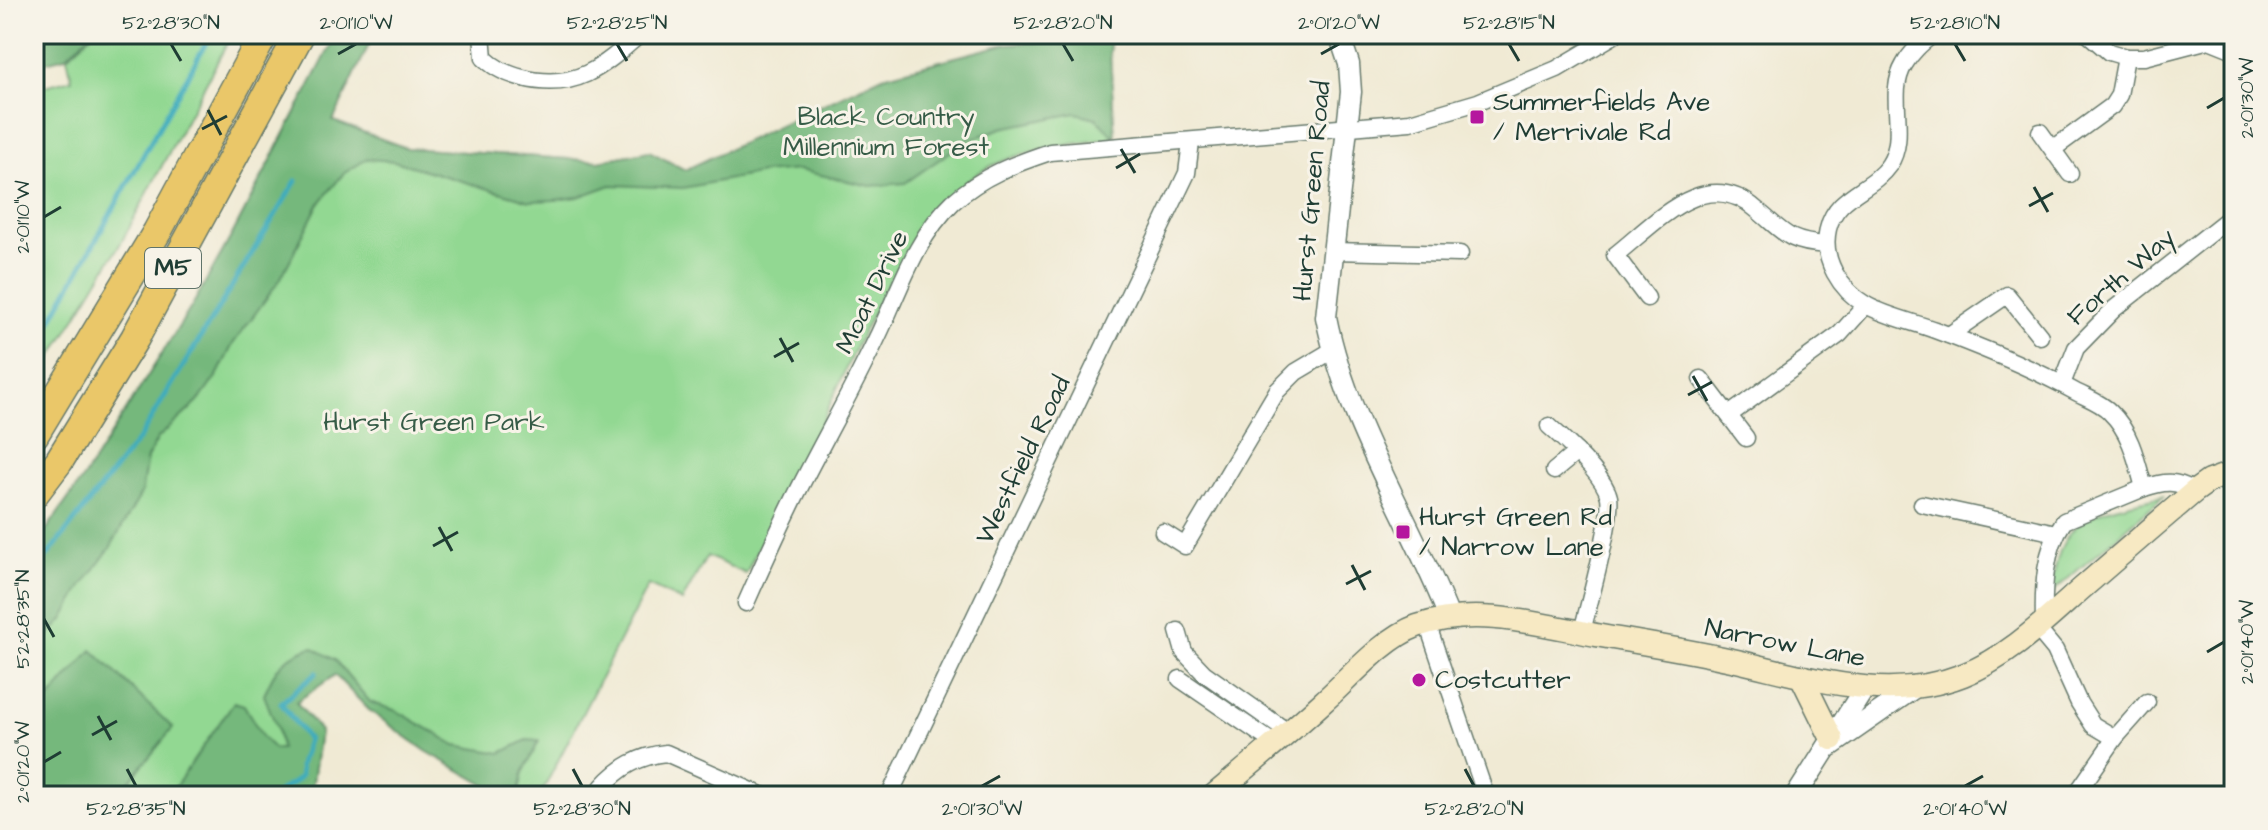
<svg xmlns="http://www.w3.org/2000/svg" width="2268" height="830" viewBox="0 0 2268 830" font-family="'Architects Daughter',sans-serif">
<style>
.green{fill:#92d892;stroke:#588a63;stroke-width:2}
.forest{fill:#75b87c;stroke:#4a7a58;stroke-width:2}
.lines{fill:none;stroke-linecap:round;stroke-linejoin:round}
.stream{stroke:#3eacbd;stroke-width:5}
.minor-casing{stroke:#687a6c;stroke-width:19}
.tertiary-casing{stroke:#687a6c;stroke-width:23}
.secondary-casing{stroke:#687a6c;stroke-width:25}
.motorway-casing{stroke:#687a6c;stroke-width:31}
.minor{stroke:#fff;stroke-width:16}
.tertiary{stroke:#fff;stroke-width:20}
.secondary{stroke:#f7e9c3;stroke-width:22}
.motorway{stroke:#eac769;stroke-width:28}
.ticks{fill:none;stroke:#1f3d34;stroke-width:3}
.poi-dot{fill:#b5179e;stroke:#f7f3e8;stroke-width:3}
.labels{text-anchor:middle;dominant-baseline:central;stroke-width:6;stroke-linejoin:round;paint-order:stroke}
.shield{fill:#f7f3e8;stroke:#60746a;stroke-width:2}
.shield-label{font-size:24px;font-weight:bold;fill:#1f3d34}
.poi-label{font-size:26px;fill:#1f3d34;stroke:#f7f3e8;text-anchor:start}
.park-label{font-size:26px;fill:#365c47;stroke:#f7f3e8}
.street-label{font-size:26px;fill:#1f3d34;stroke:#f7f3e8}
.neatline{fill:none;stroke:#1f3d34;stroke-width:3}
.ticks-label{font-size:20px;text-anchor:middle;fill:#1f3d34}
</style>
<rect width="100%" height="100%" fill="#f7f3e8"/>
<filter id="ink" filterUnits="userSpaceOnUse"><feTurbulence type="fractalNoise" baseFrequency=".0125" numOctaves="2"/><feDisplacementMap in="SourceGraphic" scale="16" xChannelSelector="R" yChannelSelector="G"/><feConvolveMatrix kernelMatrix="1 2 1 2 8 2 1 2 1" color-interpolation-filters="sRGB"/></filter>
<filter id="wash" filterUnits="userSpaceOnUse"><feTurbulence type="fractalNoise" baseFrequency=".006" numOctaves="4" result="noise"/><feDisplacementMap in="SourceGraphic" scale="32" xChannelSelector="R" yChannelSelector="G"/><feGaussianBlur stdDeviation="1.8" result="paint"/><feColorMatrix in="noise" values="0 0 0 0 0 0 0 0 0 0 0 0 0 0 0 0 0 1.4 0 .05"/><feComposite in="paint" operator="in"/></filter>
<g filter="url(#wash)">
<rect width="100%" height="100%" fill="#f0ead4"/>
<!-- green -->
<g class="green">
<polygon points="92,34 232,34 122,241 34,386 34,80 37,88 72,79 67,57"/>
<path d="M1109 38 1115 138C1074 144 1029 148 991 166 904 207 838 391 798 477L788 485 746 574 707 556 682 601 648 585 540 796H505L426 751 369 710 335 675 296 702 320 731 311 796H34V547L84 477 192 306 232 235 300 104 333 121 406 148 599 161 649 151 685 170 883 76 1006 44Z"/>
<path d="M2164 496 2050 594C2053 580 2055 565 2060 551 2075 508 2125 505 2164 496Z"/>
</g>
<!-- forest -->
<g class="forest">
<polygon points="34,34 91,34 65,57 34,65"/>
<polygon points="337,34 374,34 333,121 406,148 599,161 649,151 685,170 883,76 1006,44 1109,38 1115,138 1096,118 1076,113 1002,128 966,141 905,183 870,186 798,170 762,173 683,188 611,185 578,197 555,200 530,201 394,161 367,159 343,174 318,205 281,278 233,344 218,374 198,402 158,438 147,458 141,494 110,548 81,588 63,620 34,650 34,547 84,477 192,306 232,235"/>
<path d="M312 647 335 660 370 702 397 711 456 745 501 753 527 740 539 741 523 773 518 796H505L426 751 369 710 335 675 296 702 320 731 311 796H169L234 702 244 705 263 738 274 749H281L277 728 264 695C275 667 283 657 312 647Z"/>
<polygon points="92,650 173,728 117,796 34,796 34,716"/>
</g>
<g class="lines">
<!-- stream -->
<g class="stream">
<polyline points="34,351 211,34"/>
<polyline points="34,573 140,437 296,181"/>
<path d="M275 796C282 786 294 786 301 775L300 765 308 740 281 703 316 673"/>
</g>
</g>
</g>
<g filter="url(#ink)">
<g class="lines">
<!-- minor casing -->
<g class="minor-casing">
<g id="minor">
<path d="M482 34 484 58C496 69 507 74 523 78 575 91 602 68 640 34"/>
<path d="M1933 34C1922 43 1911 52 1904 65 1886 95 1909 135 1889 165 1871 191 1836 194 1828 229 1821 259 1840 290 1866 305 1886 316 1913 322 1935 330 1981 347 2030 367 2074 391 2085 397 2102 403 2110 412 2131 432 2137 462 2144 488 2165 481 2175 480 2195 491"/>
<polyline points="2088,34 2109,52 2126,57 2144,57 2209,40 2234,50"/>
<polyline points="2040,132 2070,174"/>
<polyline points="2053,149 2112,106 2119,95 2126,57"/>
<polyline points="1332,251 1460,254"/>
<path d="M1647 298 1615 255C1656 223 1705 164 1757 210 1785 233 1787 242 1826 245"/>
<polyline points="1949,335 2007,295 2040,336"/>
<polyline points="1701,379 1746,438"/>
<polyline points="2062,384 2076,348 2114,309 2228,219"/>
<polyline points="1729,415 1840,334 1866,305"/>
<path d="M1549 426C1566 441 1604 475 1609 497 1613 519 1588 606 1582 632"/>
<polyline points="1554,471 1577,452"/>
<polyline points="1922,504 2056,533"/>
<polyline points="1163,532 1185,546 1277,391 1296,372 1333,350"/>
<path d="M746 603C761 569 776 536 792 503 819 448 850 395 876 340 899 293 914 239 953 202 982 176 1014 164 1050 152L1410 122 1478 102 1557 69 1616 34"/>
<path d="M2044 622C2043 588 2044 550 2064 521L2144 488"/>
<polyline points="1427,623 1486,796"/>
<polyline points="2036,627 2055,650 2079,703 2093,725 2115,738"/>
<polyline points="1178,631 1184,652 1204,673 1289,733"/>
<polyline points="1180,679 1275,744"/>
<path d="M602 787C620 767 639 756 666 753L763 796"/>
<polyline points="2077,793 2115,738 2147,702"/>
<polyline points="889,796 1187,173 1191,142"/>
</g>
</g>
<!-- tertiary casing -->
<g class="tertiary-casing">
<g id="tertiary">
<path d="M1339 34 1349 64 1351 92 1326 317C1347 423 1409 517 1449 617"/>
<polyline points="1832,745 1914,688"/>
<polyline points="1796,796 1864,689"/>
</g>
</g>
<!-- secondary casing -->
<g class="secondary-casing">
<g id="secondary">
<polyline points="1801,676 1832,739"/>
<path d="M1213 796C1250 765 1288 734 1323 702 1350 678 1384 638 1417 626 1475 606 1538 624 1596 635 1641 643 1687 650 1732 660 1809 677 1886 705 1963 675 2008 658 2045 621 2080 590 2118 557 2156 524 2195 491L2209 481 2234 472"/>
</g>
</g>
<!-- motorway casing -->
<g class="motorway-casing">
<g id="motorway">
<polyline points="34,435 157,232 264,34"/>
<polyline points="34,494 59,461 135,338 300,34"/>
</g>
</g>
<!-- minor -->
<use href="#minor" class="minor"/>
<!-- tertiary -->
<use href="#tertiary" class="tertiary"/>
<!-- secondary -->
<use href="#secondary" class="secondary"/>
<!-- motorway -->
<use href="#motorway" class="motorway"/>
</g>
</g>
<!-- ticks -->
<path class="ticks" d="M171 44 181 61M617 44 627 61M1063 44 1073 61M1509 44 1519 61M1955 44 1965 61M338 54 356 44M1321 54 1339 44M2207 108 2224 98M208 110 221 135M202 129 227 116M1121 149 1135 173M1116 168 1140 154M2034 187 2048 212M2029 206 2053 193M44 217 61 207M780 338 793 362M774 357 799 343M1693 376 1707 401M1688 395 1712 382M439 527 452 551M433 546 458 532M1352 565 1365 590M1346 584 1371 571M44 619 54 637M2207 652 2224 642M98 716 111 740M92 735 117 721M44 762 61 752M127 769 136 786M573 769 582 786M1465 769 1474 786M982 786 1000 776M1965 786 1983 776"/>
<!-- markers -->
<g class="poi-dot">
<rect x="1469" y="109" width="16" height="16" rx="4"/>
<rect x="1395" y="524" width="16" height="16" rx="4"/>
<circle cx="1419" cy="680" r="8"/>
</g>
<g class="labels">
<!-- shield labels -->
<rect class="shield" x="145" y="248" width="56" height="40" rx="6"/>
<g class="shield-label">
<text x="173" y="268">M5</text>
</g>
<!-- poi labels -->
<g class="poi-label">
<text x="1493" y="102">Summerfields Ave<tspan x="1493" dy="30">/ Merrivale Rd</tspan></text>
<text x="1419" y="517">Hurst Green Rd<tspan x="1419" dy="30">/ Narrow Lane</tspan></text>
<text x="1435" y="680">Costcutter</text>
</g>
<!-- park labels -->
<g class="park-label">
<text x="886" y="117">Black Country<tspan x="886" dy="30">Millennium Forest</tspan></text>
<text x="434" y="422">Hurst Green Park</text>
</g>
<!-- street labels -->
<g class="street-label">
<text transform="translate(1312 191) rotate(-85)">Hurst Green Road</text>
<text transform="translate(2121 277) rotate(-41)">Forth Way</text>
<text transform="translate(872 292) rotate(-64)">Moat Drive</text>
<text transform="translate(1023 460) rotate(-64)">Westfield Road</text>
<text transform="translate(1785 643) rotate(11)">Narrow Lane</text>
</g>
</g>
<!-- margin -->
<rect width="2268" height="830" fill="none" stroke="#f7f3e8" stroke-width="88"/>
<rect x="44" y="44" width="2180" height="742" class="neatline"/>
<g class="ticks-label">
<text x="171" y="29">52°28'30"N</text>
<text x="356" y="29">2°01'10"W</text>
<text x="617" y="29">52°28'25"N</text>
<text x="1063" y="29">52°28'20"N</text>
<text x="1339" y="29">2°01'20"W</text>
<text x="1509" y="29">52°28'15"N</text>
<text x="1955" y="29">52°28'10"N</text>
<text transform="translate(2246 98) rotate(-90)" y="7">2°01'30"W</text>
<text transform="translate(22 217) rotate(-90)" y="7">2°01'10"W</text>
<text transform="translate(22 619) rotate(-90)" y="7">52°28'35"N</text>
<text transform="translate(2246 642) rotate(-90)" y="7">2°01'40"W</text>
<text transform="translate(22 762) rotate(-90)" y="7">2°01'20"W</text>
<text x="136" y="815">52°28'35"N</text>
<text x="582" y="815">52°28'30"N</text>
<text x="982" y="815">2°01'30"W</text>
<text x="1474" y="815">52°28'20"N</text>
<text x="1965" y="815">2°01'40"W</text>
</g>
</svg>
